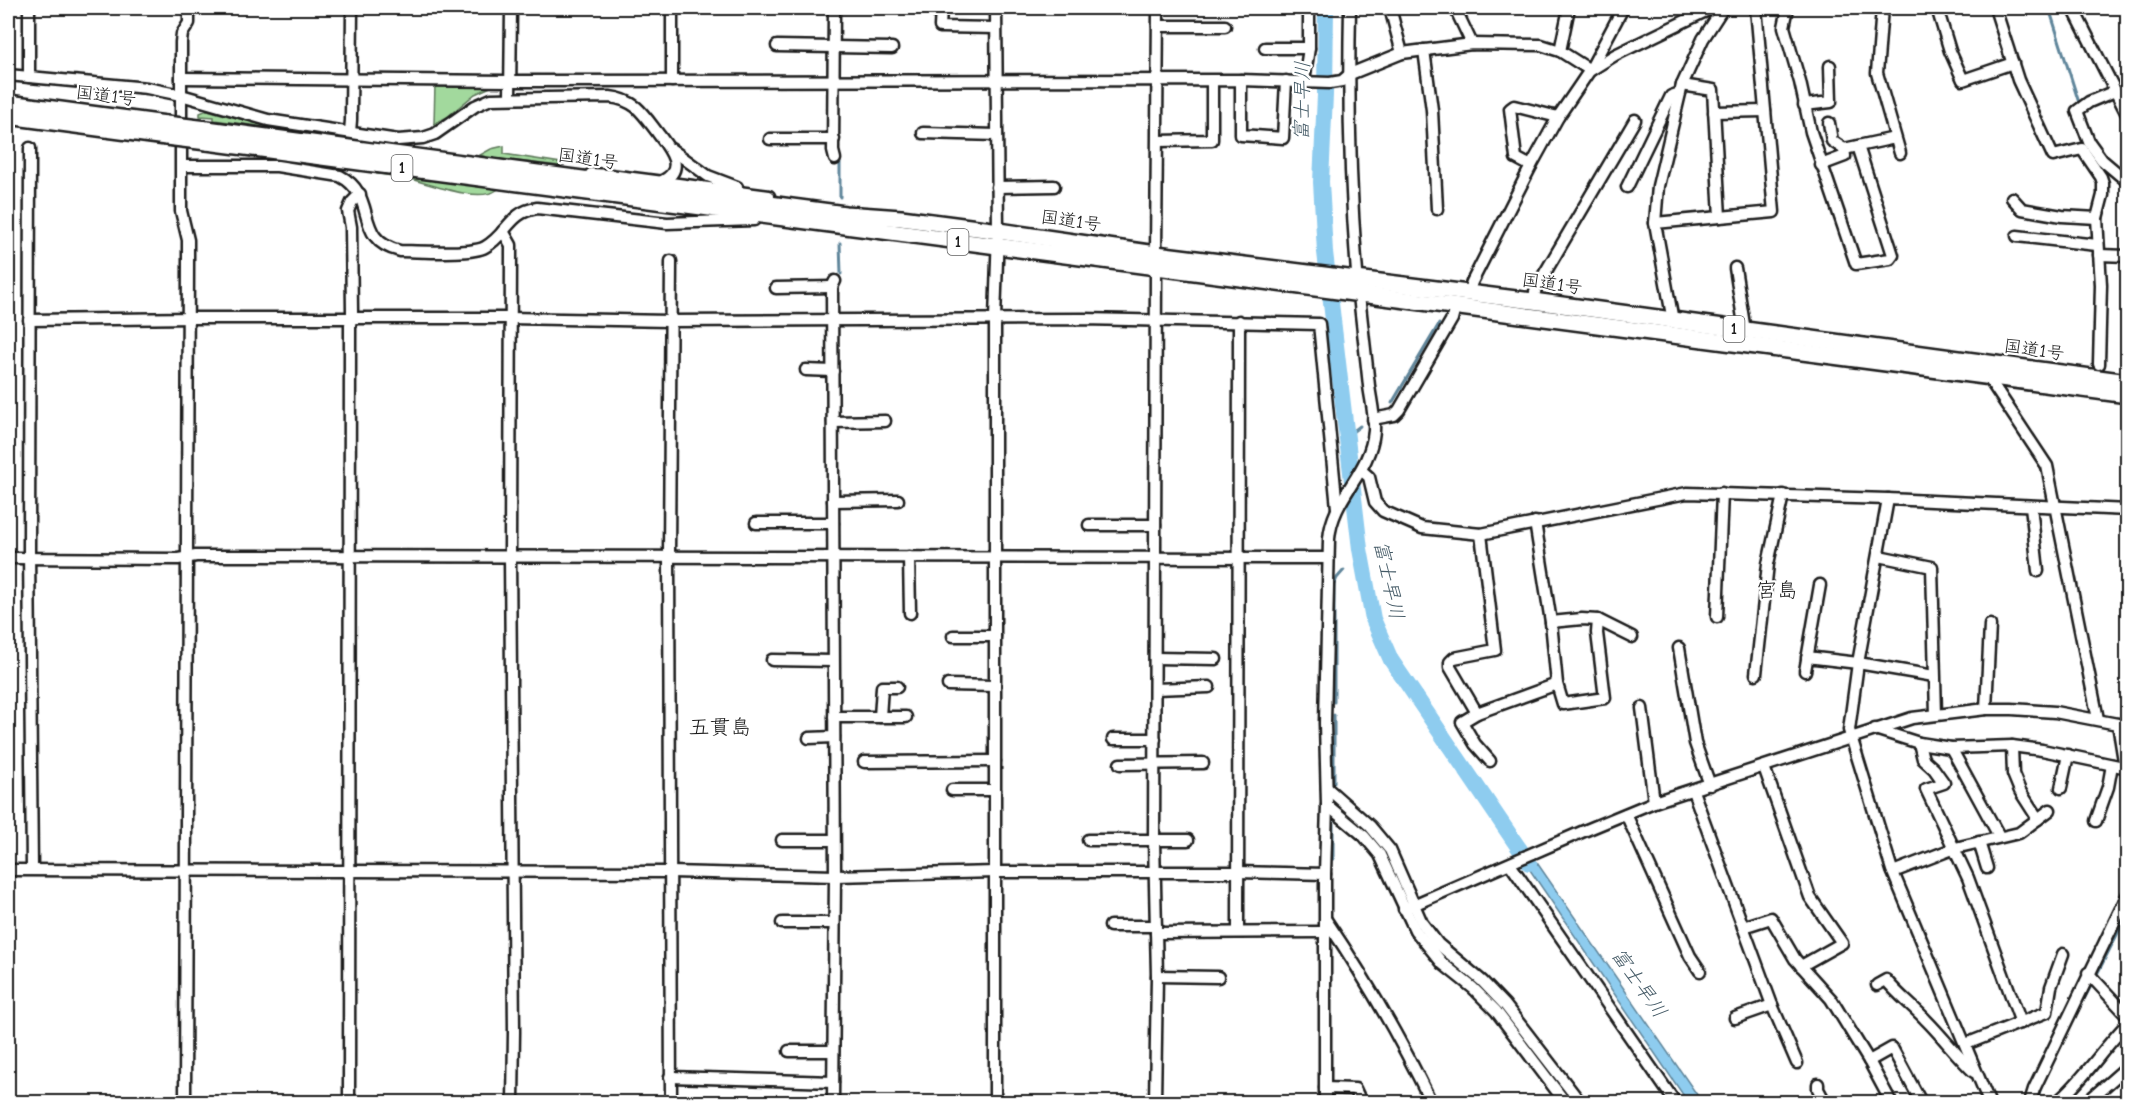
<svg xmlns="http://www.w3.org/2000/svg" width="2135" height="1110" viewBox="0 0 2135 1110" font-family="'Comic Neue','Klee One',sans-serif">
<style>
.green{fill:#a2d99d;stroke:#5f7a5c;stroke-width:1.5}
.water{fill:#8eccef;stroke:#60869b;stroke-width:1.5}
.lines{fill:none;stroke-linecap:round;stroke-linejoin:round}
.stream{stroke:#60869b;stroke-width:3}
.river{stroke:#8eccef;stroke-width:16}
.minor-casing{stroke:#1c1c1c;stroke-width:15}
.highway-casing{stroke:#1c1c1c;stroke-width:20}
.minor{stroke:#fff;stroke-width:10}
.highway{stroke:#fff;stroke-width:15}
.highway-bridge-casing{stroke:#1c1c1c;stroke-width:20;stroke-linecap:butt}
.highway-bridge{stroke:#fff;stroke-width:15}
.labels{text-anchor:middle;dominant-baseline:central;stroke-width:4.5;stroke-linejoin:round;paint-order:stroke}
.shield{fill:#fff;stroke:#606060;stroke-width:1.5}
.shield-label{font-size:16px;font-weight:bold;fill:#1c1c1c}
.street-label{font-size:18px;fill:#1c1c1c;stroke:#fff}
.water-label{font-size:20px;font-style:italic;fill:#445a66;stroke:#fff}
.quarter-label{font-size:21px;fill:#1c1c1c;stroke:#fff}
</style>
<rect width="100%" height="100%" fill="#fff"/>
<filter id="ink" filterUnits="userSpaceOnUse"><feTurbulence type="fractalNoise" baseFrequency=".0167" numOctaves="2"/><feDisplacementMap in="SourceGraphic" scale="12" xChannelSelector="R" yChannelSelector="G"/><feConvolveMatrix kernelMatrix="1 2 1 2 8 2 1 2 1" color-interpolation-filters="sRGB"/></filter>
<g filter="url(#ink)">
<!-- green -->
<g class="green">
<polygon points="435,84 495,85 475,94 447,117 434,124"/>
<polygon points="207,110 255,123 348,138 214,120 214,117 200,116 200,113"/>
<polygon points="504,146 504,154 561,163 561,166 489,158 480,155 491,149"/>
<path d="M378 170 497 188V190C477 204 428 182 405 178 396 176 386 175 377 174Z"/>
</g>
<!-- water -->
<polygon class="water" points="1522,841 1702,1102 1688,1102 1513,845"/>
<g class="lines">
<!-- stream -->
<g class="stream">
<polyline points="2049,8 2080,106"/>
<polyline points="840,162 840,197"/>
<polyline points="840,243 841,274"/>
<polyline points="1392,403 1439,324"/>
<polyline points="1347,436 1360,426"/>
<polyline points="1334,702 1334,585 1337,578 1344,570"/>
<polyline points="1334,782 1334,715"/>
<polyline points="1333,859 1333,814"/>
<polyline points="1441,954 1468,976"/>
<polyline points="2096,976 2128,913"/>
<polyline points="2076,1014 2092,984"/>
<polyline points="1511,1023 1574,1102"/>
<polyline points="2036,1102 2043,1082"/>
</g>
<!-- river -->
<polyline class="river" points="1326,8 1325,95 1321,182 1325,252 1360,549 1373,619 1391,660 1529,863"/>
<!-- minor casing -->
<g class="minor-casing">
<g id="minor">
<polyline points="29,8 29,77"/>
<polyline points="834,8 833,151 835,159"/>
<polyline points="941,8 940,27 996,28"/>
<polyline points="1390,8 1402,53"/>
<polyline points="1455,8 1472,44"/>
<polyline points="1788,8 1784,27 1800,82 1811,132 1856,264 1890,259 1893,255 1858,146 1895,138"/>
<polyline points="1882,8 1877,73 1900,153"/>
<polyline points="1937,8 1950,51 1963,80 2013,63"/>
<polyline points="1995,8 2018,80 2053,156 2082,149 2101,177 2103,183 2103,195 2097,218 2101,285 2099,364"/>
<polyline points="2073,8 2128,116"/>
<polyline points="1158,26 1225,26"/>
<polyline points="777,46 892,48"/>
<polyline points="1265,48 1309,48"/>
<polyline points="1424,50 1432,110 1437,209"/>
<polyline points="1560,51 1569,8"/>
<polyline points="1591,70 1615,55 1712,8"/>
<path d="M8 75 147 88 181 95 268 120 398 140 423 138 435 134 475 106 491 99 610 97C619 98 628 101 636 107 644 114 650 123 657 132 668 147 688 169 662 181"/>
<polyline points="181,78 509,81 1241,80 1330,83 1342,81 1350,74 1402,53 1472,44 1541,45 1560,51 1590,70"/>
<polyline points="1241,80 1241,135 1283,138 1286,81"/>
<polyline points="672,81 672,8"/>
<polyline points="1304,81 1309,48 1309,8"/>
<polyline points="1682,85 1713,90 1720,217"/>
<polyline points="2115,91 2089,102 2077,111 2089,142 2102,160 2128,182"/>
<polyline points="510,98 511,8"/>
<polyline points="1804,105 1831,102 1830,66"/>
<polyline points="1714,112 1765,111"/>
<polyline points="1829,123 1832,141 1844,149 1858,146"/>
<polyline points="350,132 351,120 352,8"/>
<polyline points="923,133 997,135"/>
<polyline points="770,139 834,139"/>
<polyline points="1158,141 1212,140 1212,81"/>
<polyline points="30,148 29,550 32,869"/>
<polyline points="671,149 708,176 737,187"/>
<polyline points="1821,165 1845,156 1844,149"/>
<path d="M182 166H277L340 176C379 196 352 240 400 251 419 251 471 255 485 247 507 235 509 212 537 208L667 223 754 220"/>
<polyline points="1531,166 1516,158 1510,109 1514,106 1558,117"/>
<polyline points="591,174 610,175 769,196"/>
<polyline points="997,187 1054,186"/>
<polyline points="1627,187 1671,96 1680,93"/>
<polyline points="2012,198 2022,209 2062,216 2097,218"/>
<polyline points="1655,223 1774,212 1756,8"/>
<polyline points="503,231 511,245 510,557 514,1032 513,1102"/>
<polyline points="2017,236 2097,245"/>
<polyline points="1156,254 1158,8"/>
<polyline points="2099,255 2128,256"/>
<polyline points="1735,268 1745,331"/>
<polyline points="776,288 832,287"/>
<polyline points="1468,293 1472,282 1531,166 1558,117 1590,70 1623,8"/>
<polyline points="1533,301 1536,288 1635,120"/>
<polyline points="29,320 195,318 509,318 669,321 1084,319 1319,324 1337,508"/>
<polyline points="1673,321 1655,223 1658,186 1682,85 1703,39 1723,8"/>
<polyline points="806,370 833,371"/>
<polyline points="1988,377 2047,466 2098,719"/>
<polyline points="1373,419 1394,415 1399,410 1452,319 1455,307"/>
<polyline points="833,422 885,421"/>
<polyline points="1362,471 1369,477 1375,502 1383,511 1422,528 1481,534 1687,493 1888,499 2128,510"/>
<polyline points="1888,499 1858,663 1849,730 1892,870 1989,1102"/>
<polyline points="833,501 898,500"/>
<polyline points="2031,506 2038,571"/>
<polyline points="1535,522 1551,622 1557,684 1563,704 1605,698 1597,633 1598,620"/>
<polyline points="756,523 833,523"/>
<polyline points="1089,525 1155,525"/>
<polyline points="1879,556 1932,567 1936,715"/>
<polyline points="909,557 910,613"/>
<polyline points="8,558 178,559 196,556 1328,558"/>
<polyline points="1717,617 1722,493"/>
<polyline points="1551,622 1582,619 1598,620 1632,637"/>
<polyline points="953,636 995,636"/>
<polyline points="1679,648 1695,743 1710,785"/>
<polyline points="1807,657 1858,663 1934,676"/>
<polyline points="1155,658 1216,659"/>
<polyline points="772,660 833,661"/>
<polyline points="1805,671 1820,585"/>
<polyline points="1756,674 1768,564 1783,495"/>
<polyline points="948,685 995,686"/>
<polyline points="1155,689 1209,687"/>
<polyline points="1642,708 1654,802"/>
<polyline points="1986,709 1990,625"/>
<polyline points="1477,713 1450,667 1450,662 1454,658 1495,650 1481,534"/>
<polyline points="834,717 906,717"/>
<polyline points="880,717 882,687 897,687"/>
<polyline points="2118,724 2125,767"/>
<polyline points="1875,729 1919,743 1951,748 2012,746 2042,750 2128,768"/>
<polyline points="809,738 834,737"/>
<polyline points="1113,739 1155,739"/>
<polyline points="1919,743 1923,759 1934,769 1944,783 1926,789 1968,878 2021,1023"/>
<polyline points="2012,746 2013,774 2020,791 2038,819"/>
<polyline points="1951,748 1999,836"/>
<polyline points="1490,761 1475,744 1462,722 1477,713 1557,684"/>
<polyline points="864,762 995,761"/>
<polyline points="1120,764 1203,763"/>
<polyline points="1764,767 1810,897 1842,943 1801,966"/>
<polyline points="1327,788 1370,826 1390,850 1422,923 1438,944 1482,981 1505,1005 1580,1102"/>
<polyline points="2061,788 2068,755"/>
<polyline points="952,790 995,790"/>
<polyline points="1693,791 1772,1005 1797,1063"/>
<polyline points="1327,805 1364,836 1380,855 1415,930 1443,964 1473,988 1496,1011 1565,1102"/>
<polyline points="1626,814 1690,956 1700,971"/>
<polyline points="2096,821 2108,787 2112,765"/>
<polyline points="782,840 834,840"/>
<polyline points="1088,840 1188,840"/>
<polyline points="1979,842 1987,868"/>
<polyline points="1510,864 1675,1102"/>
<polyline points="8,870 671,872 835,876 996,872 1238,872 1325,874"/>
<polyline points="1893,872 1955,848 2019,833 2050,810"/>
<polyline points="1404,909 1584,831 1654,802 1912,718 1986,709 2012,709 2055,712 2128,726"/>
<path d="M1326 920C1366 979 1400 1038 1431 1102"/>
<polyline points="782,923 834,923"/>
<polyline points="1110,926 1156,926"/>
<polyline points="1743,927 1771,918 1795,959 1831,999 1869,1061 1892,1048 1921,1102"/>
<polyline points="1238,932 1239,321"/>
<polyline points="1156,933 1326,932"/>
<polyline points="2088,973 2128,1016"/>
<polyline points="1157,976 1218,977"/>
<path d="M1877 985 1886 980C1898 995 1913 1006 1926 1020 1943 1037 1957 1056 1974 1072"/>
<polyline points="1735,1018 1772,1005"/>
<polyline points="1966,1044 2047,1012 2051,987 2063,954"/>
<polyline points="789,1051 833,1051"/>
<polyline points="1869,1061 1891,1102"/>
<polyline points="670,1077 833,1082"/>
<polyline points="1818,1084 1818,1089 1825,1102"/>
<polyline points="1325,1088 1355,1089 1361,1102"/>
<polyline points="185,1102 188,256 188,240 181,211 181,42 182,34 189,23 189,8"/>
<polyline points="349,1102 350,325 352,313 351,227 348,211 352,202 360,194"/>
<polyline points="671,1102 669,556 671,261"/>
<polyline points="833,1102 835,876 832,287 835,281"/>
<polyline points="995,1102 995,319 998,231 996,8"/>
<polyline points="1155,1102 1157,976 1154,840 1156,267"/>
<path d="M1325 1102V874L1327 805 1325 723 1329 539C1332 497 1370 474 1374 431 1375 416 1371 401 1369 386 1366 356 1362 325 1359 295 1350 200 1348 103 1350 8"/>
<polyline points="2030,1102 2034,1089 2128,894"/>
<path d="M2057 1102C2083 1081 2103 1048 2128 1023"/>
<polyline points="2087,1102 2128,1066"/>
</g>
</g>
<!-- highway casing -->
<g class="highway-casing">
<g id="highway">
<polyline points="8,103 166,124"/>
<polyline points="8,116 166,137"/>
<polyline points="207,129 845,214 901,218 985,229 1156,254 1533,301 2128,382"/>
<path d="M207 142C847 226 1487 314 2128 395"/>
</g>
</g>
<!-- minor -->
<use href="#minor" class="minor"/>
<!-- highway -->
<use href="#highway" class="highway"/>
<!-- highway-bridge casing -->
<g class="highway-bridge-casing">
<g id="highway-bridge">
<polyline points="166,124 207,129"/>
<polyline points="166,137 207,142"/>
</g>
</g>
<!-- highway-bridge -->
<use href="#highway-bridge" class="highway-bridge"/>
</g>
</g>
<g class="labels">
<!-- shield labels -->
<g class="shield">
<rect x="391.5" y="155" width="21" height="26" rx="4.5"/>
<rect x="947.5" y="229" width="21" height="26" rx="4.5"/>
<rect x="1723.5" y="316" width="21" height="26" rx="4.5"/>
</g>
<g class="shield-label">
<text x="402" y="168">1</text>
<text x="958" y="242">1</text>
<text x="1734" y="329">1</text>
</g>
<!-- street labels -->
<g class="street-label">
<text transform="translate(106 96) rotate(7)">国道1号</text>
<text transform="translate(588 159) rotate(8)">国道1号</text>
<text transform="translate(1071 221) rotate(8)">国道1号</text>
<text transform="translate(1552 284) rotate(8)">国道1号</text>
<text transform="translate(2034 350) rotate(8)">国道1号</text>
</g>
<!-- water labels -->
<g class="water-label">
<text transform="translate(1302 101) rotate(-89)">富士早川</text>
<text transform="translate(1389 580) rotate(78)">富士早川</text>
<text transform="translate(1639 983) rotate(55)">富士早川</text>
</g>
<!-- quarter labels -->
<g class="quarter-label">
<text x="1777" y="590">宮島</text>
<text x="720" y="727">五貫島</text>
</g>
</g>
<!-- margin -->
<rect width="2135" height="1110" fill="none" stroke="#fff" stroke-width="30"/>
<rect x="15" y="15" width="2105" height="1080" fill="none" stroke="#1c1c1c" stroke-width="2" filter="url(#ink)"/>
</svg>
